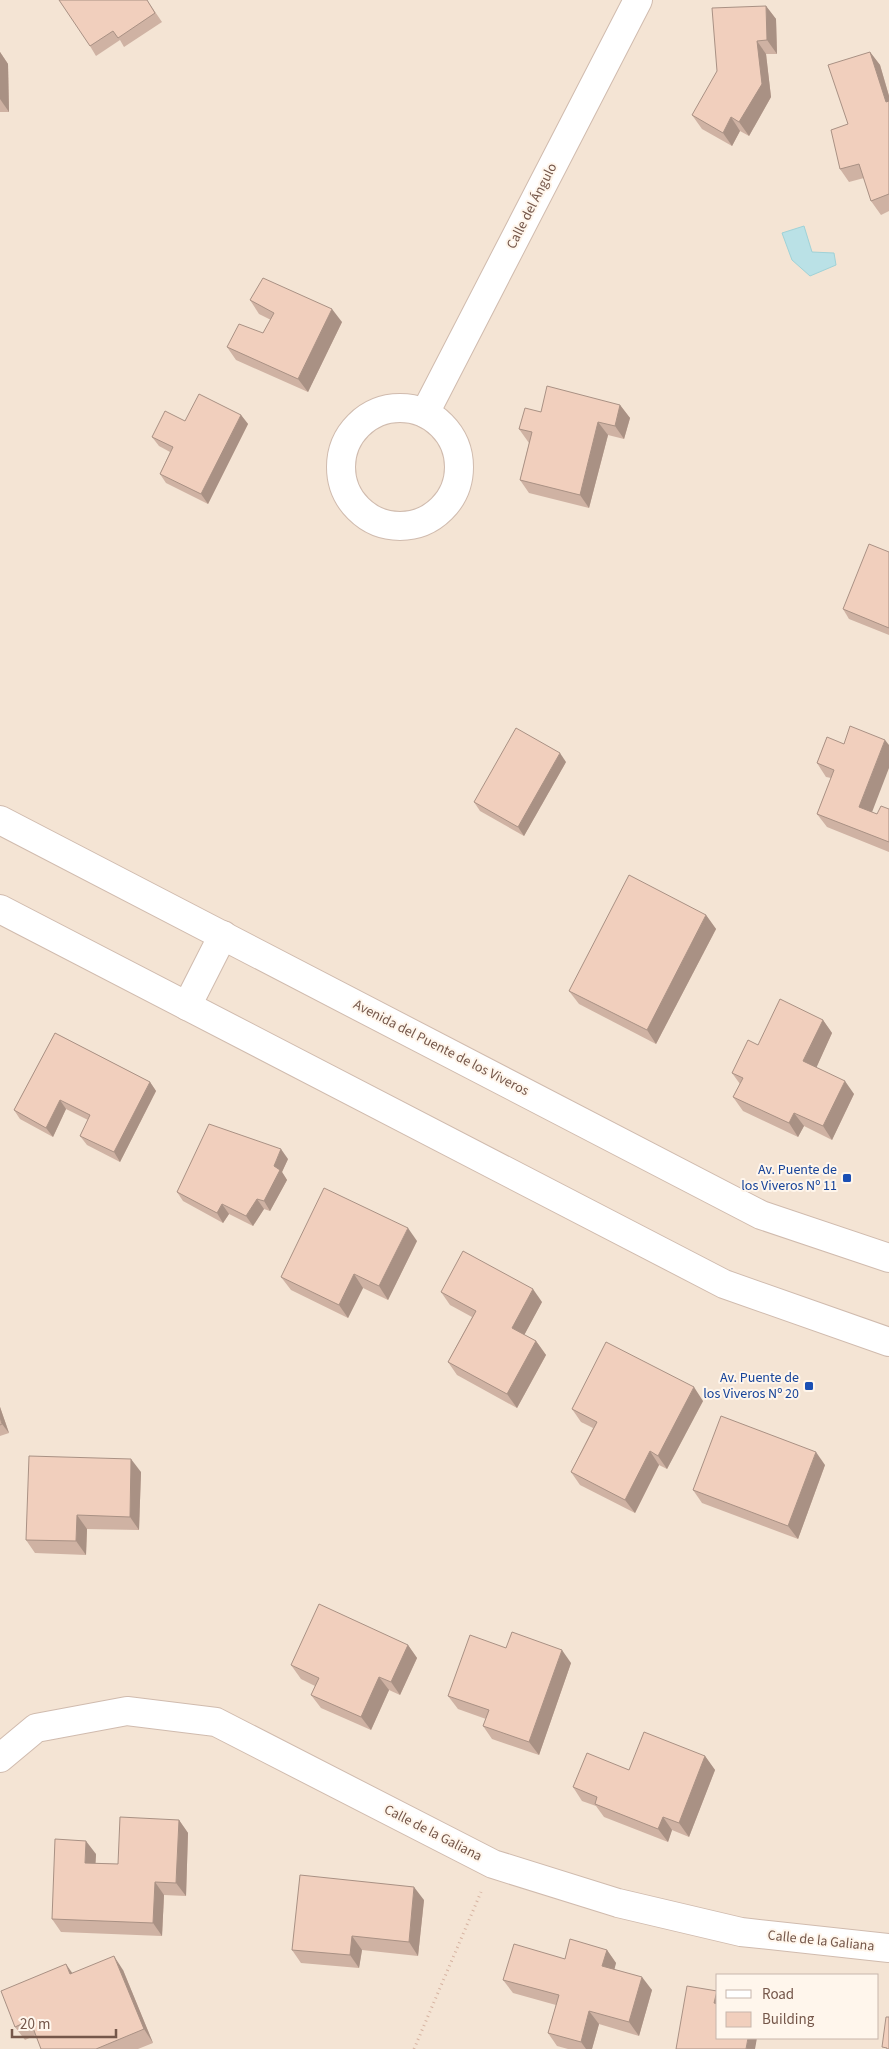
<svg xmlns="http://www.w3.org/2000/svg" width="889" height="2049" viewBox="0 0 889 2049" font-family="'Source Sans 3',sans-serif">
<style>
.residential{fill:#f4e4d4;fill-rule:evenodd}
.water{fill:#bae1e6;stroke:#a0d2d7}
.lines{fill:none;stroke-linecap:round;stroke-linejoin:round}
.minor-casing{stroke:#d0bbae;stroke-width:30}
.tertiary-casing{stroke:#d0bbae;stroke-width:30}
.path{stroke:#d6b2a0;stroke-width:3;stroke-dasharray:1 4;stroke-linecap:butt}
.minor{stroke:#fff;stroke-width:28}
.tertiary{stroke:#fff;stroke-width:28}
.wall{fill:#cfb2a3}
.shaded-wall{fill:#a99184}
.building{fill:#f1cfbd;stroke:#a99184}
.transit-dot{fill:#1a4fb4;stroke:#fff6ec;stroke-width:2}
.labels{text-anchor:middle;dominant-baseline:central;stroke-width:4;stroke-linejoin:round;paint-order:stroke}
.street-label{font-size:14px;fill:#75574a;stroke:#fff6ec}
.transit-label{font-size:14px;fill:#164399;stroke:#fff6ec;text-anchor:end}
</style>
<rect width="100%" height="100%" fill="#fcf2e5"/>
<!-- residential -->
<path class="residential" d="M0 0H889V2049H0ZM718 1975H878V2038H718Z"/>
<!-- water -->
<polygon class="water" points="804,226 812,252 834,253 836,265 810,276 792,260 782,233"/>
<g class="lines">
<!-- minor casing -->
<g class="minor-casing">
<g id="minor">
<circle cx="400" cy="467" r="59"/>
<polyline points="425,413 638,0"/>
<polyline points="187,1006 223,935"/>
<polyline points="0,1758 36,1728 127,1711 216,1722 493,1864 618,1903 741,1932 889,1948"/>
</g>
</g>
<!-- tertiary casing -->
<g class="tertiary-casing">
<g id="tertiary">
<polyline points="0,820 761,1215 889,1258"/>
<polyline points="0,909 724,1284 889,1342"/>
</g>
</g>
<!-- path -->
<polyline class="path" points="414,2049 481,1892"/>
<!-- minor -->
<use href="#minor" class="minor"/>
<!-- tertiary -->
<use href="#tertiary" class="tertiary"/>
</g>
<!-- wall -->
<g class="wall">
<polygon points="147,0 162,22 124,47 120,40 96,56 90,46"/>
<polygon points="766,6 776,19 777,54 766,54 771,97 749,136 740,131 732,146 702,129 692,115"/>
<polygon points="0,52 8,64 9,112 0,112"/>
<polygon points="870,52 880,65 889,96 889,211 881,215 871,201 864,178 849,182 840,169 848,124"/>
<polygon points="250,300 342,322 308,392 236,360 227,347 263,333 271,320 259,314"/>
<polygon points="620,405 630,418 624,439 608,435 589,508 529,493 520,480 529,443 519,429 541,412"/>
<polygon points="241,415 248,424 208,504 166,483 160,474 170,452 159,446 152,437 185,421"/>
<polygon points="889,552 889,635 849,619 843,609"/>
<polygon points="827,737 872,812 877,814 889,809 889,852 827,827 817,814 831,778 826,777 817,763"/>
<polygon points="566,762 524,836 480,811 474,802"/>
<polygon points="706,915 716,929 656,1044 579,1004 569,991"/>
<polygon points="823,1020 832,1033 816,1068 854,1094 832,1140 804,1126 798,1137 743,1111 733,1097 740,1084 732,1073 758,1045"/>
<polygon points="55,1033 150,1082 156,1091 120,1162 87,1145 80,1136 88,1120 66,1109 53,1137 20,1119 14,1110"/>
<polygon points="288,1159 282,1172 287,1180 270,1211 264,1209 253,1226 229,1214 223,1223 183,1201 177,1192"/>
<polygon points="417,1241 388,1300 363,1288 348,1318 291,1290 281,1277"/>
<polygon points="441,1292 542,1302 524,1335 536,1341 546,1355 517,1408 457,1375 448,1362 472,1317 450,1305"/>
<polygon points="703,1401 667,1469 659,1465 635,1513 580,1485 571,1472 593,1428 581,1422 572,1409"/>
<polygon points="0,1407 9,1433 0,1436"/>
<polygon points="825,1465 798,1539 702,1503 693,1490"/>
<polygon points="141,1472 139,1530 87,1529 86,1555 35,1553 26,1540"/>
<polygon points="408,1645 417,1658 400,1695 389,1690 371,1730 321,1708 311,1695 315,1686 301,1679 291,1665"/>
<polygon points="506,1648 571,1663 539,1755 492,1739 483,1726 486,1719 458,1709 448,1696"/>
<polygon points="705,1756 715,1770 689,1837 672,1830 668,1842 604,1817 596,1806 582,1801 573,1787 629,1770"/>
<polygon points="179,1820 188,1833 186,1896 164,1895 162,1936 61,1932 52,1919 96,1854 95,1863 118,1864"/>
<polygon points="424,1900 418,1956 362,1950 359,1968 301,1963 292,1950"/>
<polygon points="607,1950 616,1963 614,1969 652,1990 639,2036 599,2024 592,2049 568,2049 557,2046 548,2033 556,2005 513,1993 503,1980 565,1959"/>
<polygon points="123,1970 153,2043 138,2049 41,2049 36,2035 25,2040 15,2027 73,1974"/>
</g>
<!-- shaded-wall -->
<g class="shaded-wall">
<polygon points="766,6 776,19 777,54 767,40"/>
<polygon points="757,41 766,54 771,97 749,136 739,122"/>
<polygon points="0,52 8,64 9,112 0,99"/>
<polygon points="870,52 880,65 889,96 889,107 886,102"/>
<polygon points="731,117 740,131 732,146 723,133"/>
<polygon points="332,309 342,322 308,392 298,379"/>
<polygon points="620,405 630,418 624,439 615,426"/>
<polygon points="241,415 248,424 208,504 201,494"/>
<polygon points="598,422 608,435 589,508 580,495"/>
<polygon points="885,740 889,745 889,768 869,820 859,807"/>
<polygon points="560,753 566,762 524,836 518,827"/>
<polygon points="706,915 716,929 656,1044 647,1030"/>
<polygon points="823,1020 832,1033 813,1075 803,1061"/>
<polygon points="845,1081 854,1094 832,1140 823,1126"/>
<polygon points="150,1082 156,1091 120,1162 114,1152"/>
<polygon points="60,1100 66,1109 53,1137 46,1128"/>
<polygon points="794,1113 804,1126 798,1137 789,1123"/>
<polygon points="281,1149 288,1159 282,1172 287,1180 270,1211 264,1201 274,1166"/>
<polygon points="257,1199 264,1209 253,1226 246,1216"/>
<polygon points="222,1204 229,1214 223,1223 217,1213"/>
<polygon points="408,1228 417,1241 388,1300 379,1286"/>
<polygon points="354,1274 363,1288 348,1318 339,1305"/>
<polygon points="533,1289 542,1302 521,1341 512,1328"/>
<polygon points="536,1341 546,1355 517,1408 507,1394"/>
<polygon points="694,1387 703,1401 667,1469 658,1456"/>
<polygon points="0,1407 9,1433 2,1424 0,1417"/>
<polygon points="650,1451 659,1465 635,1513 625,1500"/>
<polygon points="816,1452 825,1465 798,1539 788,1526"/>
<polygon points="131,1459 141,1472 139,1530 130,1517"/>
<polygon points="77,1515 87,1529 86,1555 76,1541"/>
<polygon points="408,1645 417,1658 400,1695 391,1682"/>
<polygon points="562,1650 571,1663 539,1755 529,1742"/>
<polygon points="379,1677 389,1690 371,1730 361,1717"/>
<polygon points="705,1756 715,1770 689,1837 679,1823"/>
<polygon points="663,1817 672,1830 668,1842 658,1829"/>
<polygon points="179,1820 188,1833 186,1896 176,1883"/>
<polygon points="86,1841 96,1854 95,1876 85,1863"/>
<polygon points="155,1882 164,1895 162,1936 153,1923"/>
<polygon points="414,1887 424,1900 418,1956 409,1942"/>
<polygon points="352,1936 362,1950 359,1968 350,1955"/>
<polygon points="607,1950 616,1963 612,1979 602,1966"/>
<polygon points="114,1956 123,1970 153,2043 144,2029"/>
<polygon points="66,1964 75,1977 70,1974"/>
<polygon points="642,1977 652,1990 639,2036 629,2022"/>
<polygon points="717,1991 718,1993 718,2008 714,2003"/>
<polygon points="589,2011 599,2024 592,2049 586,2049 581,2042"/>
<polygon points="748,2038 757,2038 755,2049 746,2049"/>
</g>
<!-- building -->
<g class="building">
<polygon points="59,0 147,0 155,13 118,38 113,31 90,46"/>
<polygon points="766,6 767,40 757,41 762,84 739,122 731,117 723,133 692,115 717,71 712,8"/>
<polygon points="870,52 886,102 889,101 889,194 871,201 859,164 840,169 831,130 848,124 828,65"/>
<polygon points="263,278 332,309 298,379 227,347 239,324 263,333 274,313 250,300"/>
<polygon points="547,386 620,405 615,426 598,422 580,495 520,480 532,432 519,429 525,408 541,412"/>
<polygon points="199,394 241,415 201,494 160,474 173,447 152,437 165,411 185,421"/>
<polygon points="869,544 889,552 889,628 843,609"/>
<polygon points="850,726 885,740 859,807 877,814 881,806 889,809 889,842 817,814 834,770 817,763 827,737 844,744"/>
<polygon points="516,728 560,753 518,827 474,802"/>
<polygon points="629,875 706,915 647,1030 569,991"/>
<polygon points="780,999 823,1020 803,1061 845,1081 823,1126 794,1113 789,1123 733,1097 743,1078 732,1073 748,1040 758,1045"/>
<polygon points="55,1033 150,1082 114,1152 80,1136 90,1115 60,1100 46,1128 14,1110"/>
<polygon points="209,1124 281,1149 274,1166 280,1170 264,1201 257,1199 246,1216 222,1204 217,1213 177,1192"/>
<polygon points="324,1188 408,1228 379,1286 354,1274 339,1305 281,1277"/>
<polygon points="463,1251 533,1289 512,1328 536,1341 507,1394 448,1362 476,1311 441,1292"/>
<polygon points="606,1342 694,1387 658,1456 650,1451 625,1500 571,1472 597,1422 572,1409"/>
<polygon points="721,1416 816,1452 788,1526 693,1490"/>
<polygon points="0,1417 2,1424 0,1425"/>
<polygon points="29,1456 131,1459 130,1517 77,1515 76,1541 26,1540"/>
<polygon points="319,1604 408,1645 391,1682 379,1677 361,1717 311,1695 319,1678 291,1665"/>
<polygon points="512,1632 562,1650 529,1742 483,1726 489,1710 448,1696 470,1635 506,1648"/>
<polygon points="644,1732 705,1756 679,1823 663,1817 658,1829 595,1804 597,1797 573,1787 587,1753 629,1770"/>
<polygon points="120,1817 179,1820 176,1883 155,1882 153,1923 52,1919 55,1839 86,1841 85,1863 118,1864"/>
<polygon points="300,1875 414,1887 409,1942 352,1936 350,1955 292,1950"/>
<polygon points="570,1939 607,1950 602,1966 642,1977 629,2022 589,2011 581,2042 548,2033 559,1995 503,1980 514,1944 565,1959"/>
<polygon points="114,1956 144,2029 96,2049 41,2049 30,2020 15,2027 1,1991 66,1964 70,1974"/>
<polygon points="687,1986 717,1991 714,2003 718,2004 718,2038 748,2038 746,2049 676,2049"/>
<polygon points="886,2017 889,2017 889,2049 887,2049 887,2048 882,2047"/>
</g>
<!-- markers -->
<g class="transit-dot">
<rect x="842" y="1173" width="10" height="10" rx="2.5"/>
<rect x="804" y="1381" width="10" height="10" rx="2.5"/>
</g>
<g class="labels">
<!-- street labels -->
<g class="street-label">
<text transform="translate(532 206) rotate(-63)">Calle del Ángulo</text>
<text transform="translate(441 1048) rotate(27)">Avenida del Puente de los Viveros</text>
<text transform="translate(433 1833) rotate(27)">Calle de la Galiana</text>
<text transform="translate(821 1941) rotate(6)">Calle de la Galiana</text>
</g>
<!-- transit labels -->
<g class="transit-label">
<text x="837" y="1170">Av. Puente de<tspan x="837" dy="16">los Viveros Nº 11</tspan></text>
<text x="799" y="1378">Av. Puente de<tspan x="799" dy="16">los Viveros Nº 20</tspan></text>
</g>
</g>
<!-- legend -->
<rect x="716" y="1974" width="162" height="65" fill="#fff6ec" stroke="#c8b6ab"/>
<rect x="726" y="1990" width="25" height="8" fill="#ffffff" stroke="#c8b6ab"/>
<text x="762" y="1999" font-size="15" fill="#75574a">Road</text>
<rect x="726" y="2012" width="25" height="15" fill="#f1cfbd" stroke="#c8b6ab"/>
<text x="762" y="2024" font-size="15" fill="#75574a">Building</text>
<!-- scale -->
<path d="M12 2029v8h104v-8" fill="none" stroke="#75574a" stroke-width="2.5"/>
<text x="20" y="2029" font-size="15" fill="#75574a" stroke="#fff6ec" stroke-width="4" paint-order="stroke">20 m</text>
</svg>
